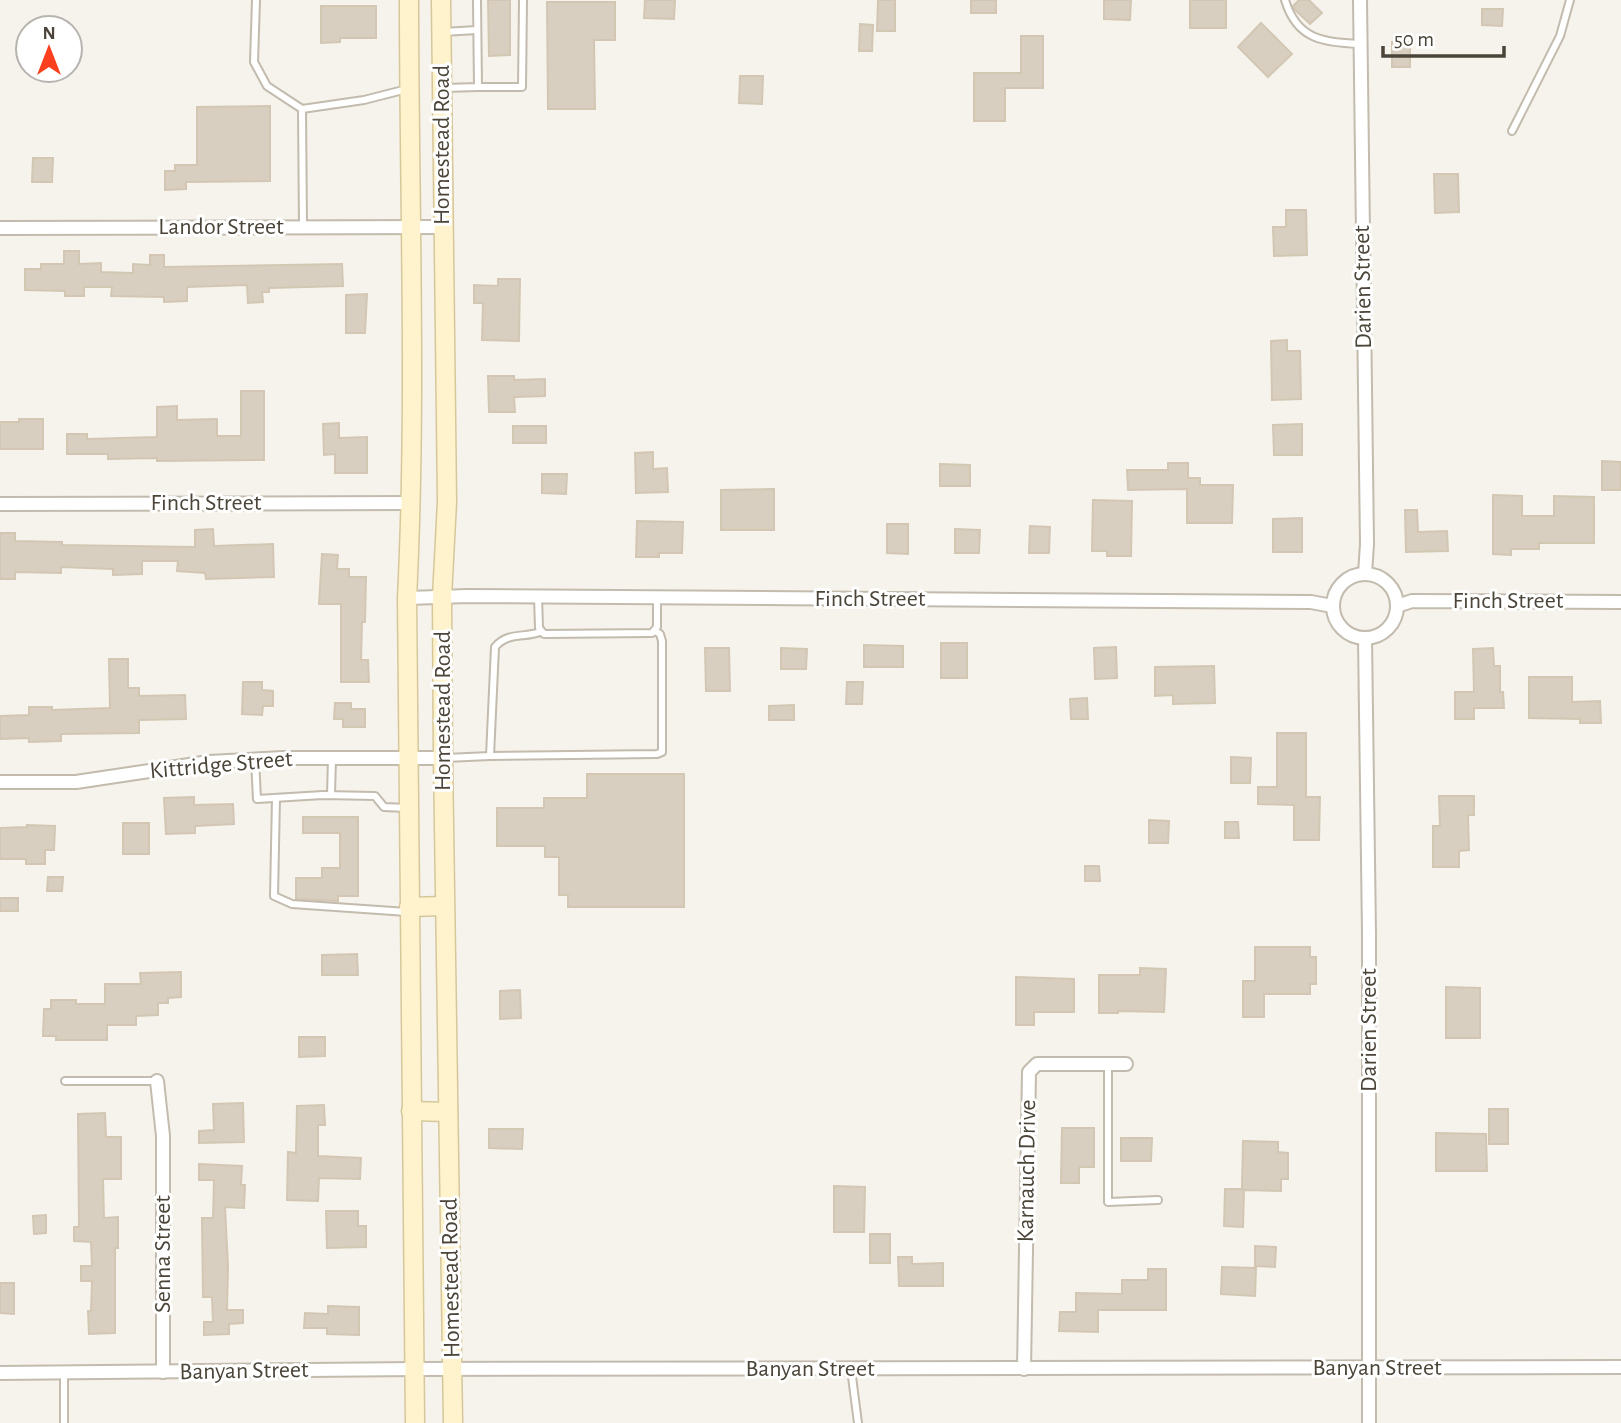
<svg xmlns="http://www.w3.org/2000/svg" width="1621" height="1423" viewBox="0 0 1621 1423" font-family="'Alegreya Sans',sans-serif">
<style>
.building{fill:#d8cfc1;stroke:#d3c7b4;stroke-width:2}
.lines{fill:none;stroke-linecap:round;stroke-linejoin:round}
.service-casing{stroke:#c2bbae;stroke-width:10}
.minor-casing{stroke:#c2bbae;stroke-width:16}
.secondary-casing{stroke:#d6c79b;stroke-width:21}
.service{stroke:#fff;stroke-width:6}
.minor{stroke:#fff;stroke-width:12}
.secondary{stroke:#fff3cd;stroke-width:18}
.labels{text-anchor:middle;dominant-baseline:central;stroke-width:6;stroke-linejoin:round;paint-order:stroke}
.street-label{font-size:24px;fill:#4b4439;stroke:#fff}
</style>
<rect width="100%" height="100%" fill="#f6f3ec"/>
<!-- building -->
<g class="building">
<polygon points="488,0 510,0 510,55 489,56"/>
<polygon points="645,0 675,0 674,19 644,18"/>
<polygon points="878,0 895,0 895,31 877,31"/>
<rect x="971" y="0" width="25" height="13"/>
<polygon points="1104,0 1131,0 1130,20 1104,19"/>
<rect x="1190" y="0" width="36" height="28"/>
<polygon points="1299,0 1309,0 1322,13 1310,24 1294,9 1293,6"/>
<polygon points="547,2 615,2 615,40 594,40 595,109 548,109"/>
<polygon points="321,6 376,6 376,38 340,38 340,42 321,43"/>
<polygon points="1482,9 1503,9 1502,26 1482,25"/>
<polygon points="1261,23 1292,54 1268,77 1238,47"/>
<polygon points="860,24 873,25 872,51 859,51"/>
<polygon points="1021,36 1043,36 1043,88 1005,88 1005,121 974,121 974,73 1021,73"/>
<rect x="1392" y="42" width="18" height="25"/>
<polygon points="740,76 763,76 762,104 739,103"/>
<polygon points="270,106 270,181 186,182 186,189 165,190 165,171 175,171 175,165 197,165 197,107"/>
<polygon points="33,158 53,158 52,182 32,182"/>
<polygon points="1434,174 1458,174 1459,212 1435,213"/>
<polygon points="1286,210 1306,210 1307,255 1274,256 1273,227 1286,227"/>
<polygon points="64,251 79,251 79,264 101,263 101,272 133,273 133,264 150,265 150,255 164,255 164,267 342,264 343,286 269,288 269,292 262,292 263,302 248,303 247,285 187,287 187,301 164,302 164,297 111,296 112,287 84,287 84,296 65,296 65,291 25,290 25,269 41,269 41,264 64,264"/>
<polygon points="498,279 520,279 519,341 482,340 483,303 474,303 474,285 498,286"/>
<polygon points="367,294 365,333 346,333 346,295"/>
<polygon points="1287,340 1287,351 1300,351 1301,399 1272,400 1271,341"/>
<polygon points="488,376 514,376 514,380 545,379 545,396 514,397 515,412 489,412"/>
<polygon points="241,391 264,391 264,460 157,461 157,458 108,459 108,454 67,454 67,434 87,434 87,439 157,437 157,407 177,406 177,420 217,419 217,436 241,436"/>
<polygon points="19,419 43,419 43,449 0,449 0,422 19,422"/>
<polygon points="339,423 339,438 367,437 367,473 335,473 335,454 324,455 323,424"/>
<polygon points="1302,424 1302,455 1274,455 1273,425"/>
<rect x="513" y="426" width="33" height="17"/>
<polygon points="653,452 653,469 667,468 668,492 636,493 635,453"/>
<polygon points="1602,461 1621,462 1621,490 1602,490"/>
<polygon points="1168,463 1188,463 1188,478 1200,478 1200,485 1233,485 1232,523 1187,523 1187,489 1128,490 1127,470 1168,470"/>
<polygon points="940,464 970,465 970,486 940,486"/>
<polygon points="542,474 567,474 566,494 542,493"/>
<polygon points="774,489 774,530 721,530 721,490"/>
<polygon points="1493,495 1522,496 1522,516 1554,516 1554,496 1594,497 1594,543 1539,543 1539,549 1511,549 1511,555 1493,554"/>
<polygon points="1093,500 1132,501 1131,556 1107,556 1107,551 1092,551"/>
<polygon points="1405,510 1417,510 1418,532 1447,531 1448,551 1406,552"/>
<polygon points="1302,518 1302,552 1273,552 1273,519"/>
<polygon points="637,521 683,522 682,553 659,553 659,557 636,557"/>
<polygon points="887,524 908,524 908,554 887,553"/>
<polygon points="1030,526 1050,527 1049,553 1029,553"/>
<polygon points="213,529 214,546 273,544 274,577 206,579 205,573 177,571 178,561 142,561 142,574 113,575 113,569 61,567 61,573 15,572 15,579 0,579 0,533 15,533 15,541 62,542 62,545 195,547 195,530"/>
<polygon points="955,529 980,530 979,553 955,553"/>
<polygon points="322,554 338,555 337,569 349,569 349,577 366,577 365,622 362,622 361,660 368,660 369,682 341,682 341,604 319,604"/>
<rect x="941" y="643" width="26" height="35"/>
<polygon points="864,645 903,646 903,667 864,667"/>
<polygon points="1116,647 1117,678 1095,679 1094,648"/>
<polygon points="705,648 729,648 730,691 706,691"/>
<polygon points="781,648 807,649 806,669 781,669"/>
<polygon points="1493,648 1494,666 1500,666 1500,692 1503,692 1504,708 1474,708 1474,719 1455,719 1455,692 1474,692 1473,649"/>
<polygon points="109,659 128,659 128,688 139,688 139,696 185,695 186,719 139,720 139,733 61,734 61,741 29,742 29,738 0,739 0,716 29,715 29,707 52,707 52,710 110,708"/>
<polygon points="1214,666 1215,703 1173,704 1173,695 1155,696 1155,667"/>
<polygon points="1529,677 1572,677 1572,702 1600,701 1601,723 1580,723 1580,719 1529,718"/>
<polygon points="243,682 262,682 262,690 273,691 273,706 263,706 262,715 242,714"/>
<polygon points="847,682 863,682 862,704 846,704"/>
<polygon points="1087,698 1088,719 1071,719 1070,699"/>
<polygon points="335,703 351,703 351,709 365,709 365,727 343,727 343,719 334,719"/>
<polygon points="794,705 794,720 769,720 769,706"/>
<polygon points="1277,733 1306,733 1306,797 1320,797 1319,840 1294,840 1294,805 1258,804 1258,787 1277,787"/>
<polygon points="1231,757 1251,758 1250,783 1231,783"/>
<polygon points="587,774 684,774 684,907 568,907 568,895 559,895 559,857 545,857 545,846 497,846 497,808 544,808 544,798 587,798"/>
<polygon points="1439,796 1474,796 1474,815 1468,815 1469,850 1459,851 1459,867 1433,867 1433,826 1440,826"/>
<polygon points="194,797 194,805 233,804 234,824 195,826 195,833 166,834 164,798"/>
<polygon points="303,817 358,817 358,896 338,896 338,901 296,899 296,878 322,878 322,868 340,868 340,833 303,833"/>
<polygon points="1149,820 1169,821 1168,843 1149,843"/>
<polygon points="1225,822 1238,822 1239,838 1225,838"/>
<rect x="123" y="823" width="26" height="31"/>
<polygon points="27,825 55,826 54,850 45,850 45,864 26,864 26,859 0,859 0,828 27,827"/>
<polygon points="1085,866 1099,866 1100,881 1085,881"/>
<polygon points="48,877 63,877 62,891 47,891"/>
<rect x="0" y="898" width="18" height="13"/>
<polygon points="1255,947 1310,947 1310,957 1316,957 1316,984 1310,984 1310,994 1264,994 1264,1017 1243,1017 1243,981 1255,981"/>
<polygon points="357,954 358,975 322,975 322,955"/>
<polygon points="1140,968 1166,969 1164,1012 1118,1011 1118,1013 1099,1013 1099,975 1140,975"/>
<polygon points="181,972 181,997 168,998 168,1003 158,1003 158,1015 136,1016 136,1025 107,1025 107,1040 56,1040 56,1036 43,1036 44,1009 51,1009 51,1000 76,1000 76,1004 105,1004 105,984 141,984 140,973"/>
<polygon points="1016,977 1074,979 1074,1012 1034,1012 1034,1025 1016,1025"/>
<polygon points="1446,987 1480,988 1480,1038 1446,1038"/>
<polygon points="520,990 521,1018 500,1019 500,991"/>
<polygon points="299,1037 325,1037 325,1056 299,1057"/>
<polygon points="243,1103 244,1142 199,1143 199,1131 214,1130 213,1104"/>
<polygon points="324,1105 325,1125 318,1125 318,1156 361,1158 360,1179 319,1178 318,1201 287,1200 288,1152 296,1153 297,1106"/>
<rect x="1489" y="1109" width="19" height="35"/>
<polygon points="105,1113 106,1137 121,1137 121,1179 103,1179 104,1218 118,1217 118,1248 115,1248 115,1333 89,1334 88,1311 91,1311 92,1281 81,1281 81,1266 92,1266 91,1242 74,1241 74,1227 79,1227 78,1114"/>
<polygon points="1062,1128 1094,1128 1094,1167 1079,1167 1079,1183 1061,1183"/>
<polygon points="489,1129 523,1129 522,1149 489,1148"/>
<polygon points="1436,1133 1486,1134 1487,1171 1436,1171"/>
<polygon points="1121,1138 1152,1138 1151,1161 1121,1161"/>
<polygon points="1243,1141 1278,1142 1278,1152 1288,1153 1288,1179 1281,1179 1281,1191 1244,1190 1243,1227 1224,1226 1225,1189 1242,1189"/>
<polygon points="199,1164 242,1166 241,1185 245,1185 244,1208 225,1207 228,1267 227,1310 243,1310 243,1323 229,1324 229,1334 204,1335 204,1322 213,1322 212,1297 203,1297 202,1218 213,1218 214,1180 199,1180"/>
<polygon points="834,1186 865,1187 864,1232 834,1232"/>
<polygon points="326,1211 358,1211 358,1226 366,1226 366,1247 327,1248"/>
<polygon points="46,1215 46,1233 34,1234 33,1216"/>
<rect x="870" y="1234" width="20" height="29"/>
<polygon points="1255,1246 1276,1247 1275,1267 1255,1266"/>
<polygon points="898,1257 912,1257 912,1264 943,1263 943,1286 899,1286"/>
<polygon points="1222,1267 1256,1268 1255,1296 1221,1294"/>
<polygon points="1148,1269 1166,1269 1166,1310 1098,1310 1098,1332 1059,1331 1060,1312 1076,1312 1076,1293 1122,1294 1122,1280 1148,1280"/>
<polygon points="0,1283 14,1283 14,1314 0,1313"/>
<polygon points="328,1306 359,1307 359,1335 327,1334 327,1328 304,1328 305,1313 328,1314"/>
</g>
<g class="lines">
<!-- service casing -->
<g class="service-casing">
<g id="service">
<polyline points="256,0 254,62 267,86 302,109 303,227"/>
<path d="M1285 0C1297 40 1323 42 1360 44"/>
<polyline points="443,32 477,30"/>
<polyline points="478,87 522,87 523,0"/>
<polyline points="444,88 478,87 477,0"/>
<polyline points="302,109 364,100 407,89"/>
<polyline points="1512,131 1560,36 1570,0"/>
<polyline points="538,596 539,628 544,634 652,633 657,627 657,597"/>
<polyline points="490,756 657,754 662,752 662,641 660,634 655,631"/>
<path d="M445 758 490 756 495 647C507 632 524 638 540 632"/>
<polyline points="255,759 257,799 323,795 375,796 384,807 407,808"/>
<polyline points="331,795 332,758"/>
<polyline points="276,798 274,896 292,904 407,912"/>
<polyline points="1108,1065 1108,1202 1158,1200"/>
<polyline points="65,1081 157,1081"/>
<polyline points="851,1369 858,1423"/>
<polyline points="64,1372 64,1423"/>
</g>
</g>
<!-- minor casing -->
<g class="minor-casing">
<g id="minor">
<polyline points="1360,0 1367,544 1365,574"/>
<polyline points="0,228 443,227"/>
<polyline points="0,504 412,503"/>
<circle cx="1365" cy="606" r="32"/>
<polyline points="407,598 468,596 1311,602 1332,606"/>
<polyline points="1397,606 1412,601 1621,602"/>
<polyline points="1365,638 1369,934 1369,1423"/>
<polyline points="0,782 76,782 209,762 283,758 443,758"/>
<polyline points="157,1081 163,1136 163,1372"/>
<polyline points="1024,1369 1029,1072 1037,1064 1126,1064"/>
<polyline points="0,1373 415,1369 1621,1367"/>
</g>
</g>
<!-- secondary casing -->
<g class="secondary-casing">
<g id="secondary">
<path d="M409 0C409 199 417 399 407 598L415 1423"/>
<polyline points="441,0 447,502 442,597 443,758 453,1423"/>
<polyline points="409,907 444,906"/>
<polyline points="411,1111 448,1112"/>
</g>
</g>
<!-- service -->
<use href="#service" class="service"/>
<!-- minor -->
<use href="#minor" class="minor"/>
<!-- secondary -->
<use href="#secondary" class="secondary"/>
</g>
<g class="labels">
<!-- street labels -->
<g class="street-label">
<text transform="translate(442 145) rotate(-90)">Homestead Road</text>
<text x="221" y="227">Landor Street</text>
<text transform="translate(1363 287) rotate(-91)">Darien Street</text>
<text x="206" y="503">Finch Street</text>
<text x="870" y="599">Finch Street</text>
<text x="1508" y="601">Finch Street</text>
<text transform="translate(443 711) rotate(-90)">Homestead Road</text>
<text transform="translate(221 765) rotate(-5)">Kittridge Street</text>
<text transform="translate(1369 1030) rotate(-90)">Darien Street</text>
<text transform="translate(1027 1171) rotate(-89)">Karnauch Drive</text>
<text transform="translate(163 1254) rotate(-90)">Senna Street</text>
<text transform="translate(451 1278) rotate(-91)">Homestead Road</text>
<text x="1377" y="1368">Banyan Street</text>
<text x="810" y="1369">Banyan Street</text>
<text transform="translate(244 1371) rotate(-1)">Banyan Street</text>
</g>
</g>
<!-- north arrow -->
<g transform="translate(49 49)"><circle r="33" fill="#ffffff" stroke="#b7b4b0" stroke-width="2"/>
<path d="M0-5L12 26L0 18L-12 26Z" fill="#fc3f1d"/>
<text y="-10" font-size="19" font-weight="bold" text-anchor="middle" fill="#4b4439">N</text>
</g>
<!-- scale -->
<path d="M1383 46v10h121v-10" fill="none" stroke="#4b4439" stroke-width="3.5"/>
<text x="1394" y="46" font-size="21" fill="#4b4439" stroke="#ffffff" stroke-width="5" paint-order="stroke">50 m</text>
</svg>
